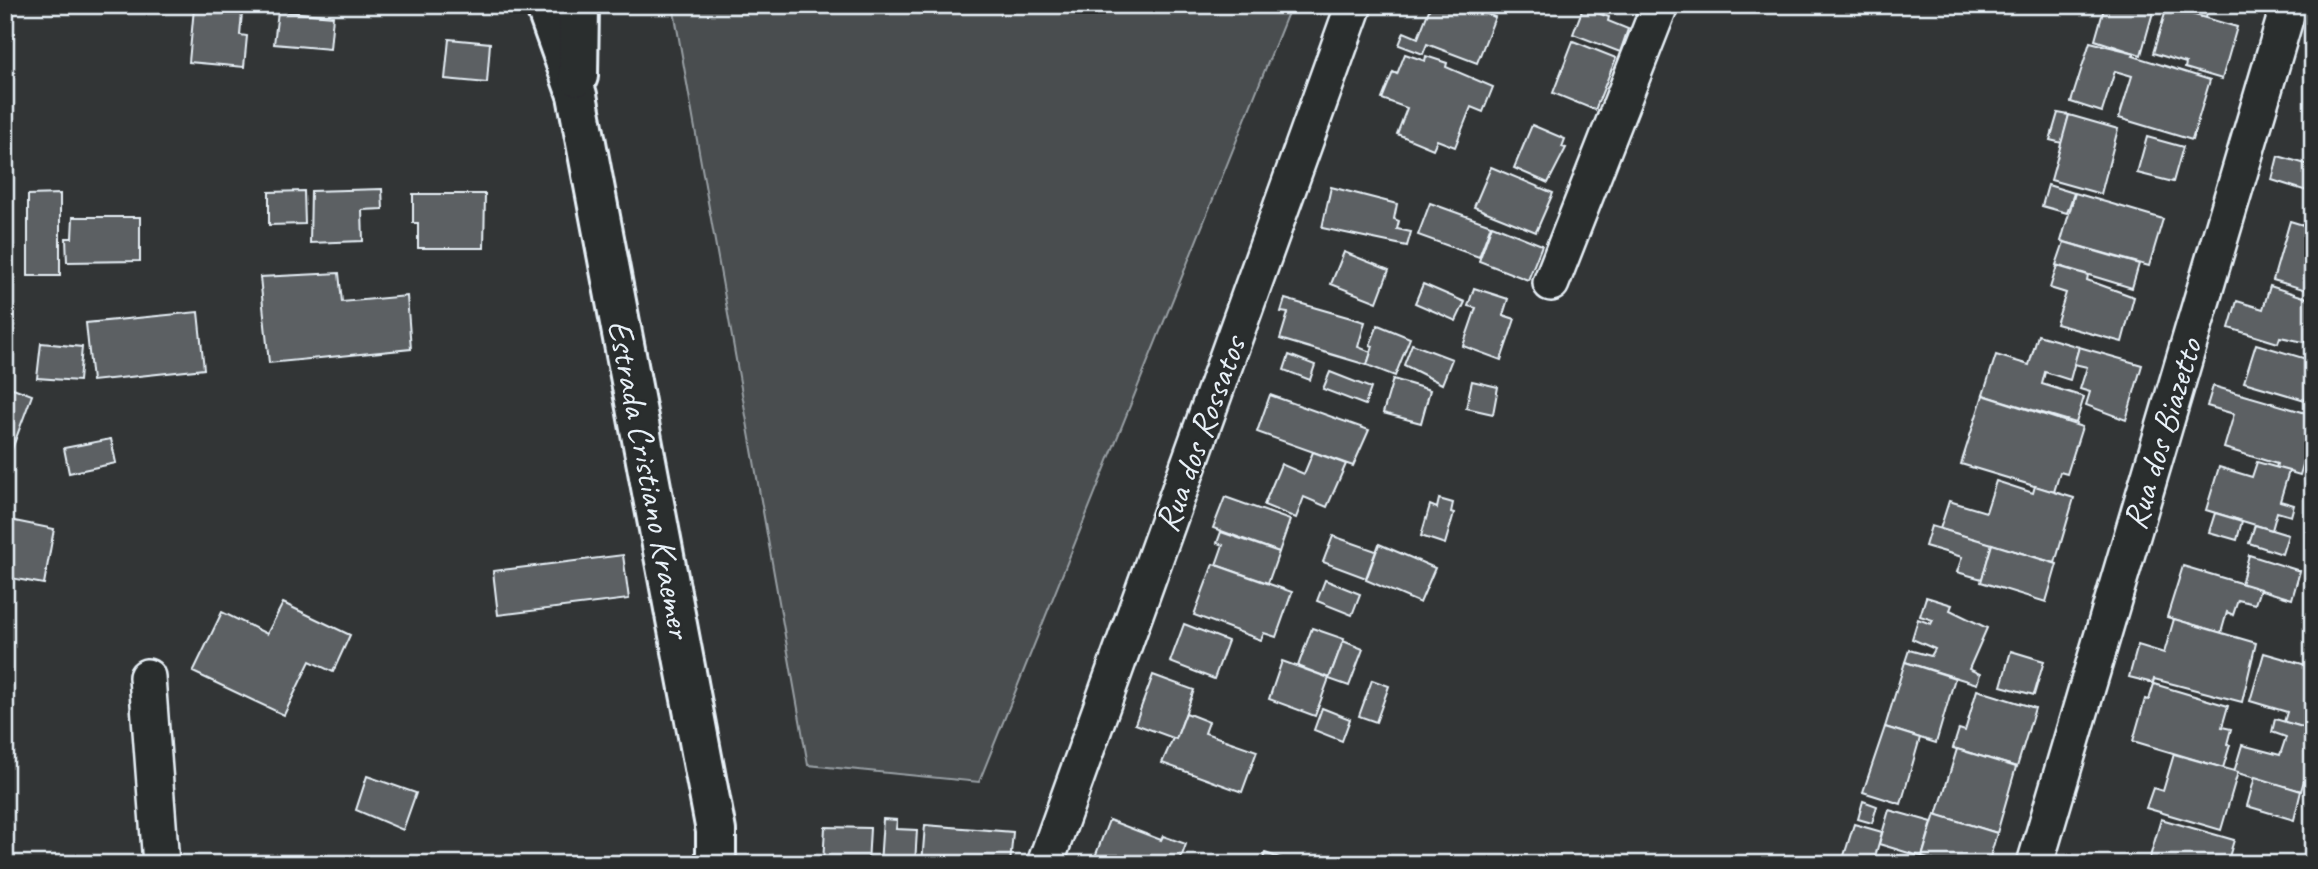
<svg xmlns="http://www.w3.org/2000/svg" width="2318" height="869" viewBox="0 0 2318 869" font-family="Caveat,sans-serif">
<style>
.green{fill:#494d4f;stroke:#989fa4;stroke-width:2}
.building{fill:#5c6063;stroke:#e8f1f8;stroke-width:2}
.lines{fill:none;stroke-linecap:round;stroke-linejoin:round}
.minor-casing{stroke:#e8f1f8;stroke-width:40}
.secondary-casing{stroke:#e8f1f8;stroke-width:44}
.minor{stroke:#2a2d2e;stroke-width:35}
.secondary{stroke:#2a2d2e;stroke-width:38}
.labels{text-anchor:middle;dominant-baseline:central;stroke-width:5;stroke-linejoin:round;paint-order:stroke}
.street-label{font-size:35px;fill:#e8f1f8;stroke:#2a2d2e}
</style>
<rect width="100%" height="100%" fill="#323536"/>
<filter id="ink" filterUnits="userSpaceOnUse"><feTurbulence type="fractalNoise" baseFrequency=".0143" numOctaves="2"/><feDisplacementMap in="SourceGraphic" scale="14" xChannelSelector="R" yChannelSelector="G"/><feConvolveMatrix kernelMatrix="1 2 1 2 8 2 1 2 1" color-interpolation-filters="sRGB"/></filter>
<g filter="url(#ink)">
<!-- green -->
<polygon class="green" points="673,5 1291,5 979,782 808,765"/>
<!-- building -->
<g class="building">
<polygon points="1431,5 1464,5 1495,17 1477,63 1427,44 1423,54 1399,45 1404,32 1418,38"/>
<polygon points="2105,5 2155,5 2141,55 2095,40"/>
<polygon points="2178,5 2209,5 2206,18 2177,10"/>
<polygon points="2167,7 2237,27 2222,79 2185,68 2186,63 2153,53"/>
<polygon points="194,8 242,13 240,35 247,36 244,67 189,62"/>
<polygon points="1583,8 1609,17 1608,21 1628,29 1620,52 1573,34"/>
<polygon points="278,11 333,16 330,49 274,44"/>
<polygon points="449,39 490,43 487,83 445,79"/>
<polygon points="1573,41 1616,58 1595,110 1553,93"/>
<polygon points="2090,42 2135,53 2133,56 2210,80 2192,140 2119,118 2132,76 2115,71 2102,112 2071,102"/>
<polygon points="1405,54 1425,61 1426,56 1447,63 1446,67 1493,87 1483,112 1471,107 1455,147 1437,140 1433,149 1397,134 1407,108 1382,99 1393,72 1397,74"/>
<polygon points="2058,113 2069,115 2062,143 2050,140"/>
<polygon points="2069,115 2118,129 2101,194 2051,180"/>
<polygon points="1532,125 1565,139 1562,147 1566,148 1548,183 1514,168"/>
<polygon points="2147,137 2183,147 2173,182 2137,173"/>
<polygon points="2278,156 2313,166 2313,193 2272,180"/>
<polygon points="1491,167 1553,193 1536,232 1474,207"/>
<polygon points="2048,185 2074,193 2067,213 2042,206"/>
<polygon points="1331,187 1397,204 1394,219 1399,221 1397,229 1411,232 1407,246 1322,228"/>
<polygon points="382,189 383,209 362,210 363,241 310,243 311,191"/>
<polygon points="304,191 305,224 269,225 269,192"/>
<polygon points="2075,193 2163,219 2149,266 2061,241"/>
<polygon points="60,194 60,276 28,276 28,195"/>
<polygon points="413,194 485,194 484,248 418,248 418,223 413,223"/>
<polygon points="1430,203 1491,225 1479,257 1418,235"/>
<polygon points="73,217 140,217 140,261 67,262 66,238 72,238"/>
<polygon points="2290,221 2313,228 2313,292 2273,280"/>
<polygon points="1492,225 1542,245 1528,280 1479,261"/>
<polygon points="2064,242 2139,264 2132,288 2056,265"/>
<polygon points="1344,252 1389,270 1377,302 1331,284"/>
<polygon points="2057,266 2088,275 2087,280 2134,297 2122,342 2056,324 2066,293 2050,288"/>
<polygon points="339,273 342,302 407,296 411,349 269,363 260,277"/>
<polygon points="1423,284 1465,302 1456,321 1415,303"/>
<polygon points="2270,286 2313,300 2313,344 2280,337 2278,343 2229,328 2237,301 2263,309"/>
<polygon points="1474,288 1508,299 1503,315 1515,319 1501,360 1463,346 1476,308 1468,306"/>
<polygon points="1285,299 1365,322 1358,347 1371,352 1367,365 1280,339 1288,313 1281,312"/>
<polygon points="198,312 204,369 92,381 86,323"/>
<polygon points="1378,325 1410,338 1395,376 1367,365 1373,346 1370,345"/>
<polygon points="2038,335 2079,347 2070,380 2045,372 2042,384 2084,397 2076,423 1983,395 1996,355 2029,365"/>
<polygon points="41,343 82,347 79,381 37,378"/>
<polygon points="1412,344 1452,359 1442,384 1404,365"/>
<polygon points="2256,344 2313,361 2313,376 2305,400 2244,382"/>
<polygon points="2079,347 2142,365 2126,420 2086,405 2090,392 2080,389 2087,367 2074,364"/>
<polygon points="1289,355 1315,365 1310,380 1284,370"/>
<polygon points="1330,372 1371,388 1365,405 1323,389"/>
<polygon points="1393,379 1430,390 1421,423 1383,413"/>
<polygon points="1472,381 1498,387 1493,414 1466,408"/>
<polygon points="5,385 32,395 12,449 5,446"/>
<polygon points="2213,386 2313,415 2313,431 2300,475 2276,468 2277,464 2224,448 2234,414 2207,406"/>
<polygon points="1270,395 1369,430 1353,466 1257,432"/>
<polygon points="1983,395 2082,427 2067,474 2060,472 2054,492 1961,464"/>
<polygon points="111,439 116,463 69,473 64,448"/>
<polygon points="1313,452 1346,464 1327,507 1304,497 1296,518 1264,505 1281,464 1304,474"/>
<polygon points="2257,462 2289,471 2280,501 2294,505 2291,516 2277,512 2272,530 2206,510 2219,467 2252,477"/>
<polygon points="1996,481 2033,493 2035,486 2074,498 2055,563 1940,529 1949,501 1986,512"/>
<polygon points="1225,497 1290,520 1279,552 1213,528"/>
<polygon points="1439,499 1453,503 1451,512 1454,513 1445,544 1421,536 1430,505 1437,508"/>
<polygon points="2215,513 2242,521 2237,540 2209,532"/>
<polygon points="5,519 54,529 44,584 5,577"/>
<polygon points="2255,525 2288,535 2282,554 2249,543"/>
<polygon points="1931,526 1992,544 1982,579 1957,572 1962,557 1925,546"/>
<polygon points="1221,532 1279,552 1268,583 1216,565 1223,545 1217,543"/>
<polygon points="1333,536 1376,551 1366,578 1323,562"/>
<polygon points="1379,544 1435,568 1420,603 1366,580"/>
<polygon points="1992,544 2057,564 2046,602 1981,582"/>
<polygon points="623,555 629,599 498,615 493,571"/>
<polygon points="2249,555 2300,571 2292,599 2241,584"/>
<polygon points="1213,564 1292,592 1276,637 1264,633 1261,640 1194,615"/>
<polygon points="2183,566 2260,589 2255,604 2238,600 2233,615 2227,612 2221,633 2167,617"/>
<polygon points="1325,580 1360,594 1352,615 1317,601"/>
<polygon points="1926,597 1952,605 1950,610 1987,628 1969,669 1980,674 1977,684 1905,662 1909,650 1931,656 1935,649 1912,639 1918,619 1931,624 1933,620 1920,616"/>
<polygon points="283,603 350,635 333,672 310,661 284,715 193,672 222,612 267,634"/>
<polygon points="2174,619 2256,643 2242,702 2154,679 2153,683 2129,677 2138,645 2164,653"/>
<polygon points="1184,624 1228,641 1214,679 1170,662"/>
<polygon points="1312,628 1344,639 1329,678 1298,666"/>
<polygon points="1343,641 1363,649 1349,686 1329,679"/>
<polygon points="2011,651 2044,661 2034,695 2001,686"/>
<polygon points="2264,653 2313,667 2313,730 2284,722 2287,712 2250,701"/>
<polygon points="1282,661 1329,678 1315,716 1269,699"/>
<polygon points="1905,662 1955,678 1936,743 1885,727"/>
<polygon points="1153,675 1194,690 1176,739 1135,724"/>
<polygon points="1372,680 1389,686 1376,722 1359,716"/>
<polygon points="2154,684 2228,706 2222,727 2231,729 2227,744 2230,745 2223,768 2133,741 2145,699 2149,700"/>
<polygon points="1977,690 2035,708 2017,767 1953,748 1959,729 1965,731"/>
<polygon points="1322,708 1350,719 1342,741 1314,730"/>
<polygon points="1186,713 1209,722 1205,733 1257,751 1242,792 1162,763 1173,738 1176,739"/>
<polygon points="2275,719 2313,730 2313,749 2301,791 2234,772 2242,745 2280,755 2286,737 2272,732"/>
<polygon points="1885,727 1920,738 1901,804 1863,792"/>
<polygon points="1957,749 2016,767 1997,833 1937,815"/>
<polygon points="2174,754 2238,772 2221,830 2146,808 2153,788 2163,791"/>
<polygon points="367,776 416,793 403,830 356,810"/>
<polygon points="2255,777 2301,791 2294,820 2247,806"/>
<polygon points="1863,801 1877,806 1872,823 1858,819"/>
<polygon points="1889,810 1932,822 1922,857 1879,844"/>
<polygon points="1935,814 1997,833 1988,864 1944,864 1922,857"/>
<polygon points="883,819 897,820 896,829 917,830 915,864 880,864"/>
<polygon points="2161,819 2234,840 2227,864 2148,864"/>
<polygon points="1109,820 1161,840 1163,836 1186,844 1179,864 1170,860 1169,864 1112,864 1095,857"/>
<polygon points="1854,824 1882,832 1873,864 1842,862"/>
<polygon points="925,825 1013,832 1010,864 922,864"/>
<polygon points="825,827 870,828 868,864 823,864"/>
<polygon points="1265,853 1283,859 1281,864 1261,864"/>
</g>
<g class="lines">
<!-- minor casing -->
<g class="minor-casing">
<g id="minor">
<polyline points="1551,283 1660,5"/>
<polyline points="147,677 161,864"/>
<polyline points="1045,864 1354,5"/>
<polyline points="2035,864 2289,5"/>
</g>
</g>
<!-- secondary casing -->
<g class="secondary-casing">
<g id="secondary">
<polyline points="545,5 577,95 716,831 716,864"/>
<polyline points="578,76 579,5"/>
</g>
</g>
<!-- minor -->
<use href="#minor" class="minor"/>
<!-- secondary -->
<use href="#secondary" class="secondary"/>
</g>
</g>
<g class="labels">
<!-- street labels -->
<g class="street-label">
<text transform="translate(1200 434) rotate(-70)">Rua dos Rossatos</text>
<text transform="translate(2162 434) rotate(-73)">Rua dos Biazetto</text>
<text transform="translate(650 479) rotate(79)">Estrada Cristiano Kraemer</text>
</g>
</g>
<!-- margin -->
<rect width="2318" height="869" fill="none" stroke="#2a2d2e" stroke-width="28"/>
<rect x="14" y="14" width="2290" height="841" fill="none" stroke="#e8f1f8" stroke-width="2.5" filter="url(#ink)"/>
</svg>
